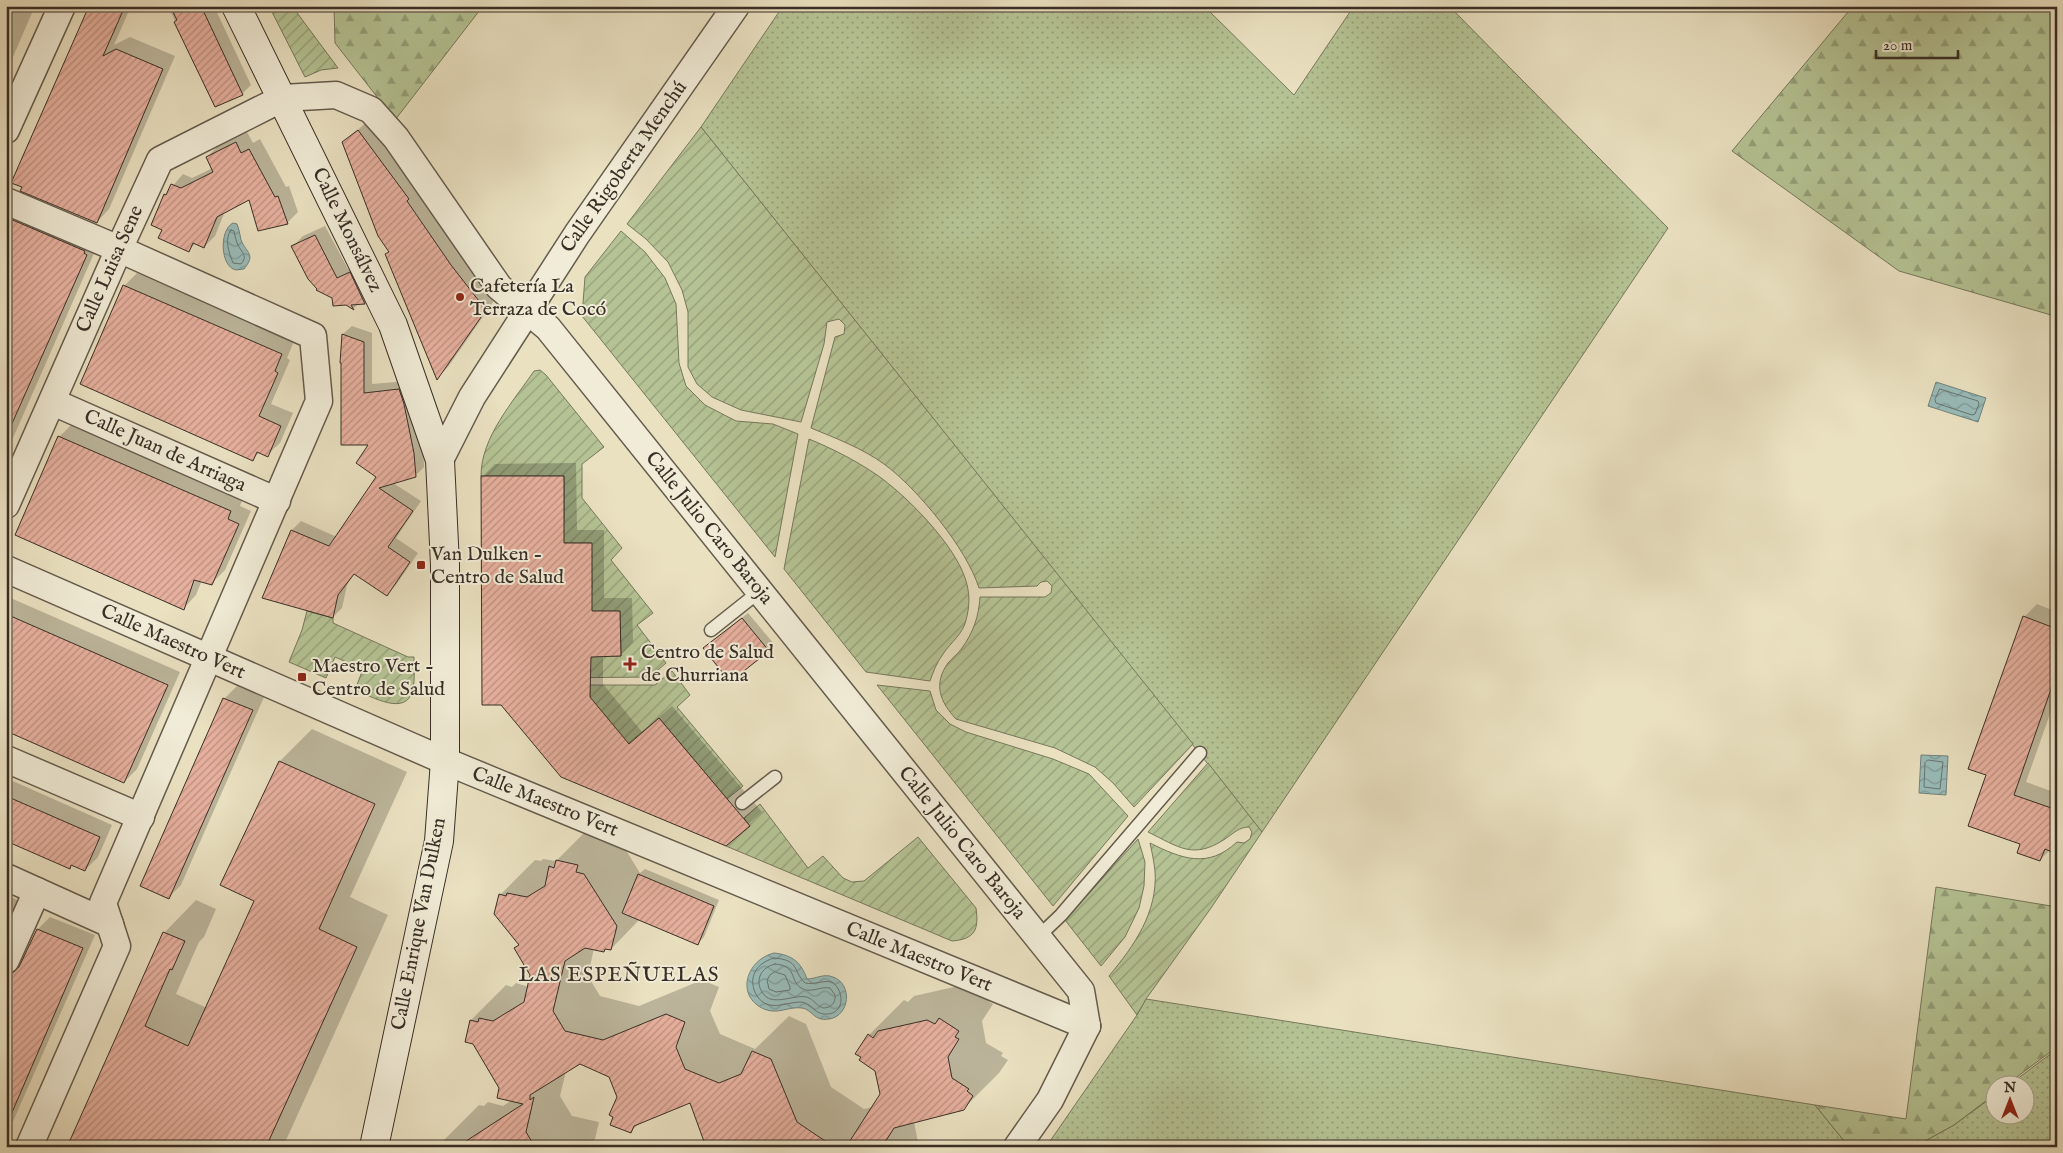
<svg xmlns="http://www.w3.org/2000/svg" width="2063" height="1153" viewBox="0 0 2063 1153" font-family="'IM FELL English',serif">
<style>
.grass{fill:url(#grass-dots);stroke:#76785d}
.forest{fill:url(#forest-firs);stroke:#76785d}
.garden{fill:url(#garden-furrows);stroke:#76785d}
.water{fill:url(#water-waves);stroke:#72837e}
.shadow{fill:#0003}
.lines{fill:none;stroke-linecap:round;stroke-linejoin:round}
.shore{stroke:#687570;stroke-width:1}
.building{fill:url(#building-hatch);stroke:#382e26}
.lane-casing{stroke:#645b4d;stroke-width:15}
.street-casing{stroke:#645b4d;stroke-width:29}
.secondary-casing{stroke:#382e26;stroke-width:30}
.lane{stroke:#f1ecd7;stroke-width:12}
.street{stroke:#f1ecd7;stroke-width:26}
.secondary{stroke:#f1ecd7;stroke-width:28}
.poi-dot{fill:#8f2418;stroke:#f1ecd7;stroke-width:2}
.labels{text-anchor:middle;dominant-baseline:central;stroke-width:4;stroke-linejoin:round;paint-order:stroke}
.street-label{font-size:20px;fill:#382e26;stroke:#f1ecd7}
.poi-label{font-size:20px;fill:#382e26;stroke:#f1ecd7;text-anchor:start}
.neighbourhood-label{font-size:21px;letter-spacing:1px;fill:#382e26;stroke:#f1ecd7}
</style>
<defs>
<pattern id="grass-dots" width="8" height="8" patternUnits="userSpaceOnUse" patternTransform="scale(1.25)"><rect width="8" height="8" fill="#b5c394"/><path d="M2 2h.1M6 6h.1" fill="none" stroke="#949f79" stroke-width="1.8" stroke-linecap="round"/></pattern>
<pattern id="forest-firs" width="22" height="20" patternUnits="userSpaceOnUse" patternTransform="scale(1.25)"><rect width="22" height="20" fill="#b5c394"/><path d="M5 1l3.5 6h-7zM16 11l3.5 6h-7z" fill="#949f79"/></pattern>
<pattern id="garden-furrows" width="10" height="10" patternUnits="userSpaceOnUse" patternTransform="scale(1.25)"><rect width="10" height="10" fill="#b5c394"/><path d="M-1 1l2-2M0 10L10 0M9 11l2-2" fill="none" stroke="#949f79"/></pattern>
<pattern id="water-waves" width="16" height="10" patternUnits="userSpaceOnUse" patternTransform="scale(1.25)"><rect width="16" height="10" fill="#99bcb9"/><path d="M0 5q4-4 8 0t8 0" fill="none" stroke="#7e9996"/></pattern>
<pattern id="building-hatch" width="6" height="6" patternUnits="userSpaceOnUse" patternTransform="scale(1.25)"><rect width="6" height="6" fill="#e7b09e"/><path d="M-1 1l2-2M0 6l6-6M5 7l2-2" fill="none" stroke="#bc9081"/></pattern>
</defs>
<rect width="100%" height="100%" fill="#eae1c1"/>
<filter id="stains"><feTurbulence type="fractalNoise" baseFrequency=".004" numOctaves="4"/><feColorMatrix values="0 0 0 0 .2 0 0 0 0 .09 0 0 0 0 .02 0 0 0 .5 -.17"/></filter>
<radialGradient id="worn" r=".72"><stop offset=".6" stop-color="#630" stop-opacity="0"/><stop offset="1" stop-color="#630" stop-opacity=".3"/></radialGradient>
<!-- grass -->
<g class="grass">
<polygon points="783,6 1204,6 1294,95 1354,6 1449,6 1668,228 1262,832 701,127"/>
<polygon points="1146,999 1815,1105 1849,1147 1046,1147 1137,1015"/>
<polygon points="2057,1049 2057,1147 1914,1147 1954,1125 1995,1095 1996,1116 2026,1116 2026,1086 2009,1085"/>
</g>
<!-- forest -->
<g class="forest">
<polygon points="334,6 483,6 395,120 335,43"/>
<polygon points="1853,6 2057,6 2057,314 2051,315 1899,271 1732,151"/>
<polygon points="1936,887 2057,907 2057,1047 2006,1085 1996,1086 1995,1094 1954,1125 1914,1147 1849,1147 1815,1105 1906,1119"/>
</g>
<!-- garden -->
<g class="garden">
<polygon points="269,6 292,6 338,68 321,70 305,77"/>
<path d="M701 127 1193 744 1134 807 1113 783 1095 767 1055 748 956 719C940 702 933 684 948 663 952 658 958 654 962 648 973 633 979 616 980 597H1045L1051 593 1052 586 1047 581 1041 582 1037 586 979 588C967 549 917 488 884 464 862 448 835 438 811 428L835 337 844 334 845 325 839 319 827 322 824 344 801 422 741 410 712 397 697 384 688 367V312L682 290 668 262 646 239 627 224Z"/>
<polygon points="621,231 645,252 665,278 676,304 679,363 686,386 705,405 736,421 773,424 798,434 775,557 582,316 585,277"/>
<path d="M540 370 546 375 604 447 582 464V498L622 548 611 560 653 613 637 625 666 663 650 677 545 678V657L621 656 620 611H512L592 589 591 543H511L512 522 564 521V476H481C481 437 513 402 534 371Z"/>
<path d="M809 439C833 449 855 460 877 475 906 495 954 544 965 578 970 592 970 606 966 620 963 634 951 642 943 654 937 662 933 672 930 681L866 672 784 569Z"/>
<path d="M307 611 333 618V623L408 657H414C414 667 415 679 413 689 407 718 371 696 355 690L363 669 335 657 326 678 289 662 302 630Z"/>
<polygon points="672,671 690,695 677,707 743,786 727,799 659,718 613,756 590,712 590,685 655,685"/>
<polygon points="877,685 930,691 936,710 950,724 966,732 1053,759 1089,774 1128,816 1053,906"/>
<path d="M1208 763 1262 832 1211 908 1146 999 1137 1015 1109 976C1134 946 1158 912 1155 871 1154 862 1152 852 1150 843 1182 859 1208 869 1237 842L1244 843 1250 839 1252 832 1249 827C1239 827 1234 833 1225 839 1193 860 1179 847 1148 832Z"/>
<path d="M760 804 808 868 823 856 843 878 852 882 864 881 918 837 976 908C979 930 975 939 952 941L726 846 750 826 744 818Z"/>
<polygon points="1138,839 1145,862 1144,886 1139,908 1125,937 1101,966 1065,920"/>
</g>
<!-- water -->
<g class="water">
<path d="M233 223 237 224C239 229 240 235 241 240 247 254 256 254 244 269 241 269 239 270 236 270 220 267 219 230 233 223Z"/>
<polygon points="1936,382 1986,398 1978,422 1928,406"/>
<polygon points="1921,755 1948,756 1946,795 1919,793"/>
<path d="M774 953C792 955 801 962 807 979 816 979 824 973 833 977 853 984 850 1016 829 1019 814 1022 812 1009 802 1008 789 1006 778 1015 764 1009 735 996 746 960 774 953Z"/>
</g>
<!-- shadow -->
<g class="shadow">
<polygon points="6,6 35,6 6,73"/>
<polygon points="90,6 131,6 114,45 130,37 175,56 109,209 97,222"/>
<polygon points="168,6 214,6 251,85 242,94 215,106"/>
<polygon points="369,120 496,298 448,367 437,378 386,255 390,251 343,143"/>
<polygon points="247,132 253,143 260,139 286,187 289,186 298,212 287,223 249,199 225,211 215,236 204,247 196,243 189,250 164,229 165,195 183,174 192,178 213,168 207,157 218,146"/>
<polygon points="22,206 99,242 6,454 6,220"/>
<polygon points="325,226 348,269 360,263 374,293 365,303 359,303 354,308 333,297 293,246 303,236"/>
<polygon points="137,273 294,341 287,358 290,360 271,404 293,413 280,443 267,455 260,452 253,459 124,286"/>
<polygon points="352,326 372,333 372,384 408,381 423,443 424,467 415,476 393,483 421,501 396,538 418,553 396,585 387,594 355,573 347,585 342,608 333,617 264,598 292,530 301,521 337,537 378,476 343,334"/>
<polygon points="72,424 243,498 240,506 251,511 225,570 212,583 202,580 196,595 184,608 59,437"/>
<polygon points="576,463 577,530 604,530 604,598 632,598 633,642 620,655 603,655 603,684 642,732 672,706 762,812 726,844 562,776 482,477 495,464"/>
<polygon points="6,596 180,672 137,769 124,782 6,729"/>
<polygon points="2037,604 2057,612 2057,694 2026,782 2057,793 2057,852 2050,850 2040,860 2021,844 1987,774 1970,768 2025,616"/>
<polygon points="748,613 774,644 768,650 711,642"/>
<polygon points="237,686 264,697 181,885 169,897 224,699"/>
<polygon points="312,729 407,772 350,897 388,915 283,1147 68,1147 164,933 196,900 216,909 204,937 199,942 176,994 207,1008 256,900 222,885 280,761"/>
<polygon points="6,778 112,825 98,857 85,870 72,864 69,867 6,839"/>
<polygon points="592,825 619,839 640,873 645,869 719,900 704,937 698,943 640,919 611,949 606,948 604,950 594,948 588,976 600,996 639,1006 702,980 719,987 710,1011 720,1034 755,1049 789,1016 806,1024 831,1087 864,1109 873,1107 882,1094 869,1035 904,1000 908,1002 914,996 963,985 993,995 989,1002 993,1004 982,1021 986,1043 1003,1053 1001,1056 1008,1060 999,1073 964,1108 914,1122 919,1147 777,1147 765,1142 759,1147 708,1147 691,1101 641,1122 630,1132 610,1076 579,1063 566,1071 560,1096 572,1116 599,1122 593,1147 442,1147 444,1140 479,1105 484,1106 488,1102 503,1106 512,1100 500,1088 471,1020 506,985 512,987 516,983 529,987 532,974 500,895 535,860 541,861 543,859 556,861"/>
<polygon points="6,895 22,902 6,931"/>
<polygon points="50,917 95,935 11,1126 6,1131 6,1023 35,957 38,929"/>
</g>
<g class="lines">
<!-- shore -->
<g class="shore">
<path d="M231 230 234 231C235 236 236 241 238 245 242 253 248 256 241 264L233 263C229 253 224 239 231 230Z"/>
<polygon points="1940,389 1978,401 1979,404 1975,414 1972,415 1936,403 1935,400"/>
<polygon points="1928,760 1943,762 1940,789 1924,787 1925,763"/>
<path d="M774 958C800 960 792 970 805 983 815 985 822 980 832 982 846 992 844 1016 824 1014 814 1013 811 1003 801 1002 785 1002 769 1013 757 996 754 991 752 985 753 978 755 967 764 961 774 958Z"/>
<path d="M775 964C798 966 789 980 801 988 810 994 820 986 830 988L835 995C836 1003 831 1008 823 1008 816 1006 814 999 807 997 793 994 771 1008 762 992 759 987 758 982 760 976 763 969 768 966 775 964Z"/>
<polygon points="775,972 785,975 790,987 790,990 776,992 769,989 767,980 770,975"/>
</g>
</g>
<!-- building -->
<g class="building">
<polygon points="89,6 125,6 103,56 116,49 163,69 97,223 20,191 22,187 11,183"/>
<polygon points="170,6 201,6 243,95 215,107 174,22 177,20"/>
<polygon points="358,130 409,199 407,201 451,265 486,310 437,380 385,254 389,252 378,236 342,142"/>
<polygon points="236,142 241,153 249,149 275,197 278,196 288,224 258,231 249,200 217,217 204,248 193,243 189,252 158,238 162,230 151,225 164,194 166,195 171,184 181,188 213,172 206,157"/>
<polygon points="8,218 85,251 84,253 87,255 6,437 6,221"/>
<polygon points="315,235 337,278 350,272 365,304 351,305 354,310 346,305 333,306 332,298 316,290 317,289 308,279 291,246"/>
<polygon points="123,285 282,354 275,371 278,373 259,416 281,426 268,457 257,452 253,461 80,384"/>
<polygon points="342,334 364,342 364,393 399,389 404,404 414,453 416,477 379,488 413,511 388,547 410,562 387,596 354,574 338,595 333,618 262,598 291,530 329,546 376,477 356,463 368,445 341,445 341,363 340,363"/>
<polygon points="58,436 231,511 228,519 239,524 212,585 194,580 184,610 15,535"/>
<polygon points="481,476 564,476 564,543 592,543 592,611 620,611 621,656 591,657 590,697 629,744 659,718 750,826 726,846 561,777 501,705 482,705"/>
<polygon points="6,614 168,685 124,783 6,731"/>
<polygon points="2023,616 2057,629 2057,672 2014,795 2057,810 2057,854 2045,849 2040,861 2017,853 2020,844 1968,826 1986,775 1968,769"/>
<polygon points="742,618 769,651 730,682 703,648"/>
<polygon points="223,698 253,710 169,899 140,886"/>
<polygon points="279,761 375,804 319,929 357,947 266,1147 67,1147 163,932 185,941 172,970 170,969 145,1026 188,1046 254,901 220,885"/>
<polygon points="6,796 100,837 85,871 71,865 70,869 6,841"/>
<polygon points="556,860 578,865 576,872 584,874 617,926 611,950 605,949 604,952 585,948 565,961 553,1011 565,1031 603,1040 666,1014 685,1022 676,1047 685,1069 719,1083 741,1074 752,1051 771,1059 797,1122 834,1147 774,1147 765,1143 758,1147 706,1147 690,1103 634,1126 631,1133 610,1125 613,1117 609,1115 617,1097 609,1077 580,1064 530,1095 530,1100 534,1097 526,1132 535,1147 457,1147 523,1104 497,1098 499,1088 473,1044 465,1042 470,1020 478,1022 479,1018 493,1021 524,1002 530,975 514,948 519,945 494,914 499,894 506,896 507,893 527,897 545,886 549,866 554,868"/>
<polygon points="638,874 714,906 698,945 622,913"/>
<polygon points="37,929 83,948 7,1124 6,975 14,972 19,967"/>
<polygon points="939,1018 959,1031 955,1037 959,1039 948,1057 952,1078 969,1089 967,1091 973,1096 964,1110 894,1128 882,1147 846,1147 880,1094 875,1071 859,1060 861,1057 855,1054 868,1034 873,1038 878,1031 927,1020 935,1024"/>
</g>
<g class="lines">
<!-- lane casing -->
<g class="lane-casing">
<g id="lane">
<polyline points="711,630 760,591"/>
<polyline points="742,803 775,777"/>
<polyline points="1038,937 1061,915 1200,753"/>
</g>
</g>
<!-- street casing -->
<g class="street-casing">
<g id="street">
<polyline points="6,130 62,6"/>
<polyline points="6,201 119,249 313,336 319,401 103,903 117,946 29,1147"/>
<polyline points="53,402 277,501"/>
<polyline points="440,460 472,397 577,234 736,6"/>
<polyline points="6,505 119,249 160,160 283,98 336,95 371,110 396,138 499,287 548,328 1081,991 1087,1026"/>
<polyline points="6,569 445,761 1087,1026"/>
<polyline points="6,759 141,817"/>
<polyline points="6,877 110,924"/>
<polyline points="6,960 37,891"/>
<polyline points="1017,1147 1050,1100 1087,1026"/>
</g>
</g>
<!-- secondary casing -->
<g class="secondary-casing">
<polyline id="secondary" points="236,6 393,325 440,460 445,565 445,761 439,841 374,1147"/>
</g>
<!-- lane -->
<use href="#lane" class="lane"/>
<!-- street -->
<use href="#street" class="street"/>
<!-- secondary -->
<use href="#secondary" class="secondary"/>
</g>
<!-- markers -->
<g class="poi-dot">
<circle cx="460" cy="297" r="5"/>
<rect x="416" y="560" width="10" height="10" rx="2.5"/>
<path d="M627.5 656.5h5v5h5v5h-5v5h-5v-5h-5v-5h5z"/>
<rect x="297" y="672" width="10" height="10" rx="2.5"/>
</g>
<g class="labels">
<!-- street labels -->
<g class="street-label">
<text transform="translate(624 167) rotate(-55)">Calle Rigoberta Menchú</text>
<text transform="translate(347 230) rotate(64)">Calle Monsálvez</text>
<text transform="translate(110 269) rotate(-66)">Calle Luisa Sene</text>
<text transform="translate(165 451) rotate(24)">Calle Juan de Arriaga</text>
<text transform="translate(709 528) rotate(51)">Calle Julio Caro Baroja</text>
<text transform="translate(173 642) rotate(24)">Calle Maestro Vert</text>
<text transform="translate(545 802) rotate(22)">Calle Maestro Vert</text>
<text transform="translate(962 843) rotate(51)">Calle Julio Caro Baroja</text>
<text transform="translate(419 924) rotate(-79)">Calle Enrique Van Dulken</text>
<text transform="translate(919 957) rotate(22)">Calle Maestro Vert</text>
</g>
<!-- poi labels -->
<g class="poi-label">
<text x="470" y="286">Cafetería La<tspan x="470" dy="23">Terraza de Cocó</tspan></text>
<text x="431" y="554">Van Dulken -<tspan x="431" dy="23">Centro de Salud</tspan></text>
<text x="641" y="652">Centro de Salud<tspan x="641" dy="23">de Churriana</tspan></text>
<text x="312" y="666">Maestro Vert -<tspan x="312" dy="23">Centro de Salud</tspan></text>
</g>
<!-- neighbourhood labels -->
<g class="neighbourhood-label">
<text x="619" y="975">LAS ESPEÑUELAS</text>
</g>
</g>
<!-- margin -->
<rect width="2063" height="1153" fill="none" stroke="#eae1c1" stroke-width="25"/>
<rect x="8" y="8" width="2048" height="1138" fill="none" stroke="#382e26" stroke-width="2.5"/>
<rect x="12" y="12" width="2038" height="1128" fill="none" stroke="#382e26"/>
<!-- north arrow -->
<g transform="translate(2010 1100)"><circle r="24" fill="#f1ecd7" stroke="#a7a090"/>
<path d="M0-4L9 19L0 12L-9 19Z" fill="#8f2418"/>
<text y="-8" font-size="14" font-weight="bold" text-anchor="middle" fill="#382e26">N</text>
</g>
<!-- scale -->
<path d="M1876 50v8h82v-8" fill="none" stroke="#382e26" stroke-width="2.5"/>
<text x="1883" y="50" font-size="15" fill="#382e26" stroke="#f1ecd7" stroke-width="4" paint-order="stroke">20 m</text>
<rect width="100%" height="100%" filter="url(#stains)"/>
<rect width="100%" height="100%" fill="url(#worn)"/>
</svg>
